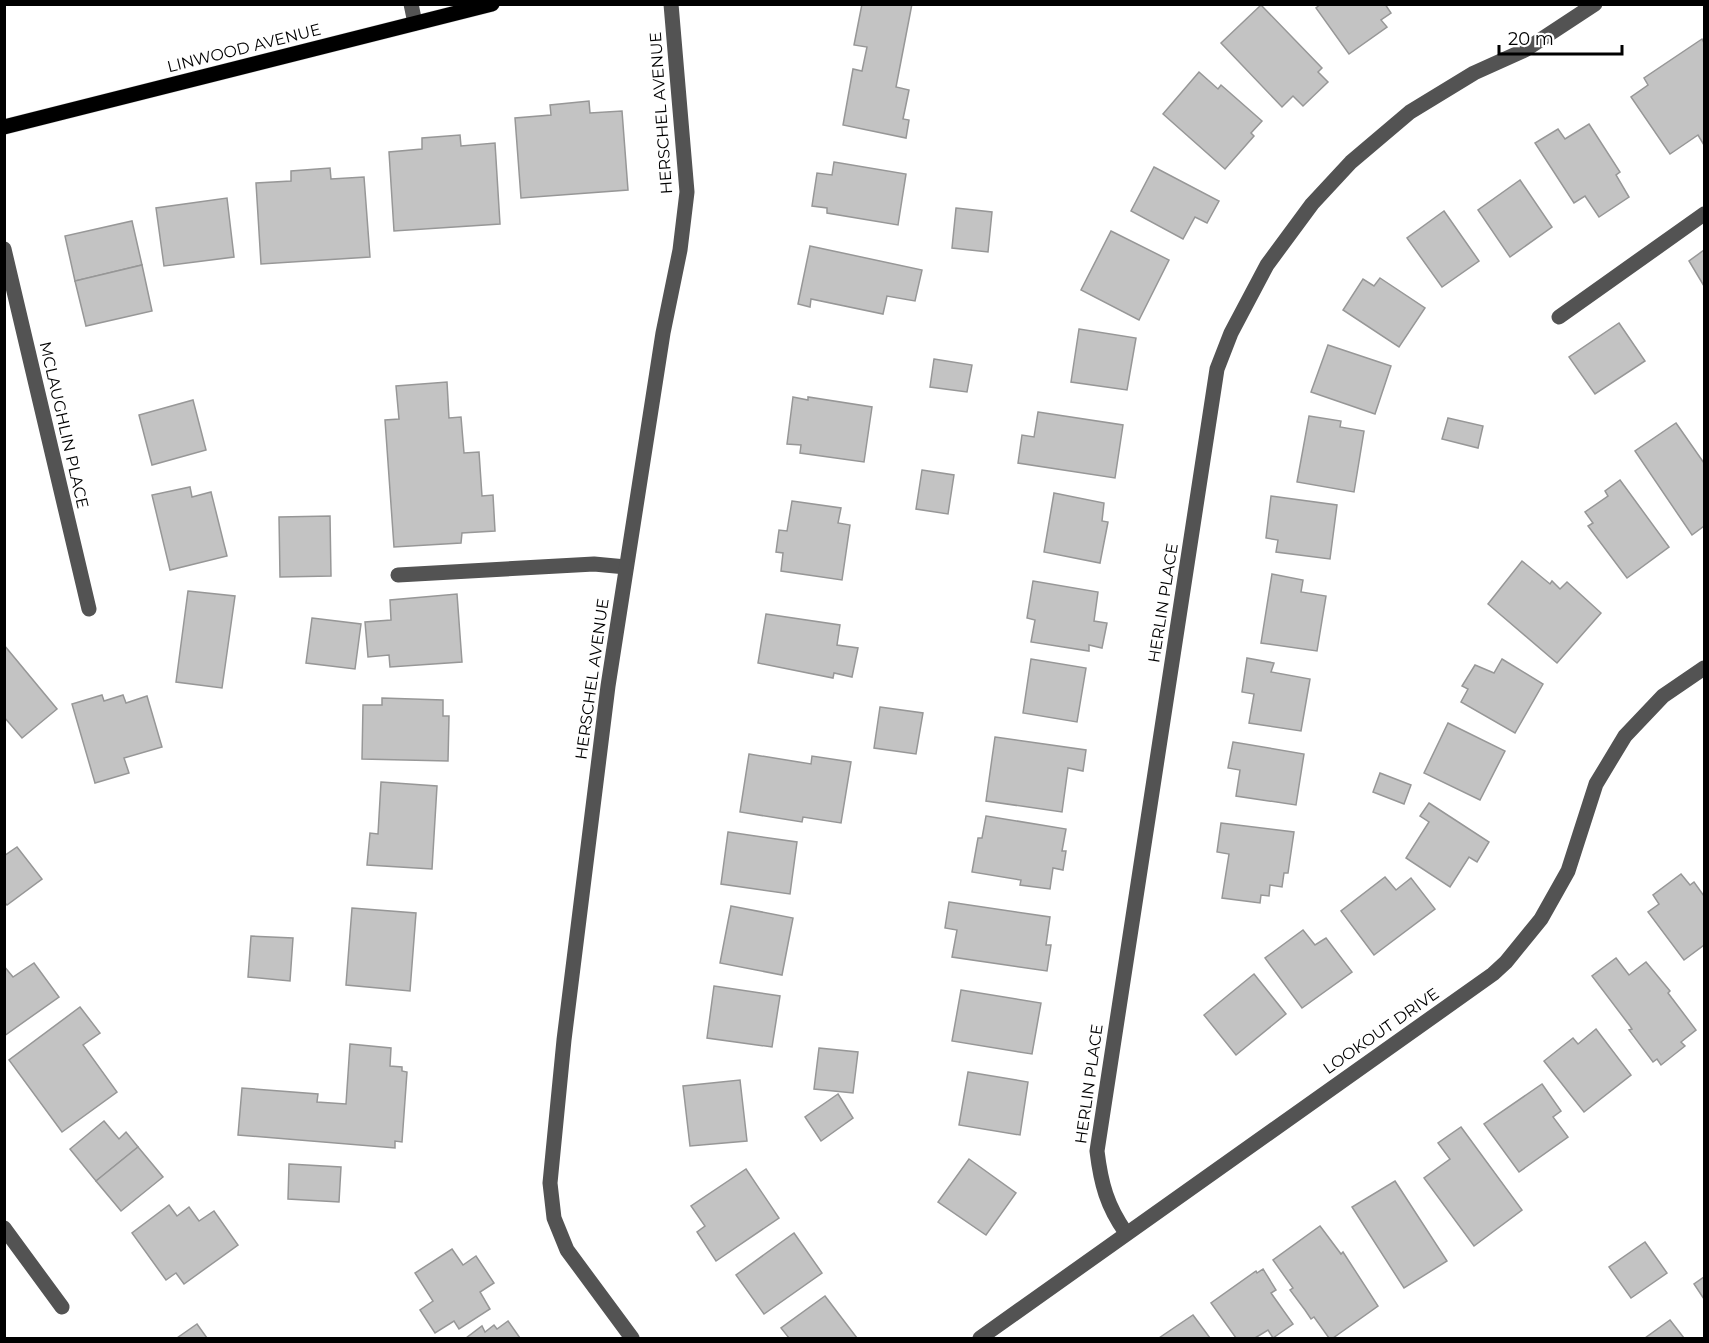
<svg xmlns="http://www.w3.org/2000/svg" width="1709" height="1343" viewBox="0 0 1709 1343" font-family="Montserrat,sans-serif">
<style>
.building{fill:#c3c3c3;stroke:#979797;stroke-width:1.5}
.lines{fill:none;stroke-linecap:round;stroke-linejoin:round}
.major-casing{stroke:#dbdbdb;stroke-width:16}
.minor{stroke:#535353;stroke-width:15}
.major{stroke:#000;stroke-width:15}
.labels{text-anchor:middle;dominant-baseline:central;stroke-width:5;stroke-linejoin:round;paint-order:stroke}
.street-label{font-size:16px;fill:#000;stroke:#fff}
</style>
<rect width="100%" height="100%" fill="#fff"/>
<!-- building -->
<g class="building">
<polygon points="862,4 912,4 896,87 909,90 903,119 909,120 906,138 843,125 853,69 862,71 867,47 854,45"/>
<polygon points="1321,4 1385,4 1391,13 1381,20 1387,27 1349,54 1316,8"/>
<polygon points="1261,5 1322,68 1318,72 1328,82 1303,106 1293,96 1282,107 1221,43"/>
<polygon points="1702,39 1704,43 1704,145 1698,135 1670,154 1631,97 1648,85 1644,78"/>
<polygon points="1199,72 1218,89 1221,85 1262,121 1251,133 1254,136 1225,169 1163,114"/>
<polygon points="589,101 590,113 622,111 628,190 521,198 515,118 551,115 550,105"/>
<polygon points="1589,124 1620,172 1616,175 1629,197 1599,217 1585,196 1574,203 1535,143 1558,129 1565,139"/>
<polygon points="460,135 461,146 495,143 500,224 394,231 389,152 422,149 422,138"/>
<polygon points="834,162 906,174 898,225 827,213 827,208 812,206 817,173 832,175"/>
<polygon points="1154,167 1219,201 1207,223 1195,217 1183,239 1131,211"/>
<polygon points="330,168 331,179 364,177 370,257 261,264 256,183 291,181 291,171"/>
<polygon points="1520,180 1552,227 1510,257 1478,210"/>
<polygon points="227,198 234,257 164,266 156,208"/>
<polygon points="956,208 992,212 988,252 952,248"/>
<polygon points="1444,211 1479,261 1442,287 1407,238"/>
<polygon points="132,221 142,265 75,281 65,236"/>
<polygon points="1111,231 1169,260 1139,320 1081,290"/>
<polygon points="810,246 922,270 915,301 887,296 883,314 811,299 810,307 798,304"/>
<polygon points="1704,250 1704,286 1689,261"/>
<polygon points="142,265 152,311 86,326 75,281"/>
<polygon points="1380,278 1425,308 1399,347 1343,310 1363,279 1374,286"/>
<polygon points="1619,323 1645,361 1595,394 1569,357"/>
<polygon points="1079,329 1136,338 1127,390 1071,382"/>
<polygon points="1328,345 1391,366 1375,414 1311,392"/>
<polygon points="934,359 972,365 967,392 930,387"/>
<polygon points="447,382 449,418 461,417 464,453 479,452 482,496 493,495 495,531 462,533 461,543 394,547 385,420 399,419 396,386"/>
<polygon points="793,397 808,400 808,397 872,407 864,462 800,453 801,445 787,444"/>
<polygon points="193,400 206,450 152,465 139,415"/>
<polygon points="1038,412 1123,425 1115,478 1018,463 1022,435 1034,437"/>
<polygon points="1309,416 1341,421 1340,427 1364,431 1354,492 1297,482"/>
<polygon points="1448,418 1483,426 1478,448 1442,439"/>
<polygon points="1676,423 1704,463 1704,526 1692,535 1635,451"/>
<polygon points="922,470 954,475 948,514 916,509"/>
<polygon points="1620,480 1669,547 1627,578 1588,526 1593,523 1585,512 1608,496 1605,491"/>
<polygon points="190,487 192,497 211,492 227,556 170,570 152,495"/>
<polygon points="1054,493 1104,503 1102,521 1108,522 1100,563 1044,552"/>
<polygon points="1271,496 1337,505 1330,559 1276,552 1278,540 1266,538"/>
<polygon points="792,501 841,508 838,523 850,525 842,580 781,571 783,553 776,552 779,530 787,531"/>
<polygon points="330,516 331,576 280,577 279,517"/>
<polygon points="1522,561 1550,584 1552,581 1560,589 1567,582 1601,613 1557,663 1488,604"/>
<polygon points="1272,574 1303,580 1301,592 1326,596 1317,651 1261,643"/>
<polygon points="1033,581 1098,592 1094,621 1107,623 1102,648 1089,645 1089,651 1031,642 1035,620 1027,618"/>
<polygon points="188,591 235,596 222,688 176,682"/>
<polygon points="457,594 462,662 390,667 389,655 368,657 365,622 391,620 390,600"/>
<polygon points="766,614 840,625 837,645 858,648 852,677 834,673 833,678 758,663"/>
<polygon points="312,618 361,624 355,669 306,663"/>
<polygon points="4,645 57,709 22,738 4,717"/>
<polygon points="1247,658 1274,663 1271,672 1310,679 1301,731 1249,723 1254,694 1242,692"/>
<polygon points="1031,659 1086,668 1077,722 1023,713"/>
<polygon points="1502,659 1543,684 1515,733 1461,702 1468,689 1462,686 1475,665 1494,673"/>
<polygon points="102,695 104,701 123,695 126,703 147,696 162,747 124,758 129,773 95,783 72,704"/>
<polygon points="382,698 443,700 443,716 449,716 448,761 362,759 363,705 382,705"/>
<polygon points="880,707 923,713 916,754 874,748"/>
<polygon points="1448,723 1505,751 1480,800 1424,773"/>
<polygon points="995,737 1086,750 1083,771 1068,768 1062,812 986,801"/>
<polygon points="1233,742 1304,754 1296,805 1236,796 1240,770 1228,768"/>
<polygon points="749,754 811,764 812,756 851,762 841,823 803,817 802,822 740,812"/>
<polygon points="1380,773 1411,785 1404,804 1373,792"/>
<polygon points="381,782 437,786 432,869 367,865 370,833 378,834"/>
<polygon points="1429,803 1489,842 1477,862 1469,857 1450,887 1406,858 1429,822 1420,816"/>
<polygon points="986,816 1066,829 1062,851 1066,851 1063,870 1053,868 1050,889 1020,885 1021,880 972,872 978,838 982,838"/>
<polygon points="1221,823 1294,832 1288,873 1284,873 1282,887 1270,885 1269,896 1261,895 1260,903 1222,898 1229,854 1217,852"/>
<polygon points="728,832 797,842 790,894 721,884"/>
<polygon points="17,847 42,879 7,905 4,902 4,856"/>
<polygon points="1681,874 1690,885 1694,882 1704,896 1704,945 1684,960 1648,912 1659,904 1653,895"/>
<polygon points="1385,877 1396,890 1411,878 1435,909 1374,955 1341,911"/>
<polygon points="949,902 1050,917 1046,945 1051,945 1047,971 952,957 957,930 945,928"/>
<polygon points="731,906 793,918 782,975 720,963"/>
<polygon points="352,908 416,913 410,991 346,985"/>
<polygon points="1303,930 1315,945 1326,938 1352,972 1302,1008 1265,958"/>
<polygon points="251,936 293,938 290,981 248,977"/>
<polygon points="1616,958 1629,975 1646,962 1670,991 1668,993 1696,1030 1681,1042 1685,1046 1661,1065 1657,1059 1653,1062 1629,1030 1632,1029 1630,1026 1592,976"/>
<polygon points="34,963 59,997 4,1036 4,966 13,977"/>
<polygon points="1254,974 1286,1014 1236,1055 1204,1015"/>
<polygon points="714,986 780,996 772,1047 707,1038"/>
<polygon points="961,990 1041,1003 1032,1054 952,1041"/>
<polygon points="80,1007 100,1033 83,1045 117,1092 62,1132 9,1060"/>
<polygon points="1596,1029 1631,1075 1584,1112 1544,1061 1573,1038 1578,1044"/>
<polygon points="350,1044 391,1048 390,1066 402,1067 402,1071 407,1072 402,1142 395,1141 395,1148 238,1135 242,1088 318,1094 317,1102 346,1104"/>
<polygon points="819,1048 858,1052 853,1093 814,1089"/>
<polygon points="968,1072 1028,1082 1020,1135 959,1125"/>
<polygon points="740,1080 747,1141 690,1146 683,1086"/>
<polygon points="1542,1084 1561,1111 1553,1117 1568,1137 1519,1172 1484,1124"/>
<polygon points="838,1094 853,1118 821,1141 805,1117"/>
<polygon points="104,1121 119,1139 126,1132 138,1147 96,1181 70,1149"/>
<polygon points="1461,1127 1522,1210 1474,1246 1424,1178 1450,1159 1438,1143"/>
<polygon points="138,1147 163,1177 121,1211 96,1181"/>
<polygon points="969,1159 1016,1193 986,1235 938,1202"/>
<polygon points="289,1164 341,1167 339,1202 288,1199"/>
<polygon points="746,1169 779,1218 716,1261 697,1232 705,1226 691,1206"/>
<polygon points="1395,1181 1447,1261 1404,1288 1352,1207"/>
<polygon points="169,1205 177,1216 189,1207 199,1221 214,1211 238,1245 184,1284 176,1273 166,1280 132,1233"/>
<polygon points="1320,1226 1341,1254 1343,1252 1378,1306 1333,1338 1329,1338 1314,1317 1311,1319 1305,1310 1290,1290 1293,1288 1273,1260"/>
<polygon points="794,1233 822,1273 764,1314 736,1275"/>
<polygon points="1645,1242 1667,1273 1631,1298 1609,1267"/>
<polygon points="452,1249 463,1265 476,1256 494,1283 480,1292 490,1309 459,1329 454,1321 435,1333 420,1310 433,1301 415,1273"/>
<polygon points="1263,1269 1276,1290 1271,1293 1293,1324 1273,1338 1268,1330 1255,1338 1236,1338 1211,1303 1256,1271 1257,1273"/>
<polygon points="1704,1277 1704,1299 1694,1284"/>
<polygon points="825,1296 857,1338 789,1338 781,1328"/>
<polygon points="1193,1315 1210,1338 1159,1338"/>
<polygon points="1670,1320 1684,1338 1645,1338"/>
<polygon points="508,1321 520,1338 466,1338 482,1326 485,1332 494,1325 497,1329"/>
<polygon points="197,1324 207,1338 177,1338"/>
</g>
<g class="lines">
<!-- major casing -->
<g class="major-casing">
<polyline id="major" points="4,127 492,4"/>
</g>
<!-- minor -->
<g class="minor">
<polyline points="411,4 415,23"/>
<polyline points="4,249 89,609"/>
<polyline points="1559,317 1704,214"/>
<polyline points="398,575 594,564 626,567"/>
<polyline points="4,1228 62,1307"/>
<path d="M1126 1233C1107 1206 1101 1184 1097 1151L1217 369 1231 333 1267 265 1312 204 1351 162 1410 112 1474 73 1525 50 1595 4"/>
<polyline points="632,1338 567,1250 554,1218 550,1183 564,1040 608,686 663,333 680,250 687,192 671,4"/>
<polyline points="980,1338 1493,974 1506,962 1541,919 1568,871 1596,784 1625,736 1663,696 1704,668"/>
</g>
<!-- major -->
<use href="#major" class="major"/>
</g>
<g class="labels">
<!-- street labels -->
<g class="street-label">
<text transform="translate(244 48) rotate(-14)">LINWOOD AVENUE</text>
<text transform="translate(661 113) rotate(-94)">HERSCHEL AVENUE</text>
<text transform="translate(64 425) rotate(77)">MCLAUGHLIN PLACE</text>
<text transform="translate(1163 603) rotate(-81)">HERLIN PLACE</text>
<text transform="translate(592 679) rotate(-82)">HERSCHEL AVENUE</text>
<text transform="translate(1381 1031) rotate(-35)">LOOKOUT DRIVE</text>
<text transform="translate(1089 1084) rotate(-82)">HERLIN PLACE</text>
</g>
</g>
<!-- border -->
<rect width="1709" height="1343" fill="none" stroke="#000000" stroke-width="12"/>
<!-- scale -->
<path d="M1499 45v9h123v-9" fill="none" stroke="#000000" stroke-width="3"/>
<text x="1508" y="45" font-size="18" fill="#000000" stroke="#ffffff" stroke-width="4.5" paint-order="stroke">20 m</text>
</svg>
